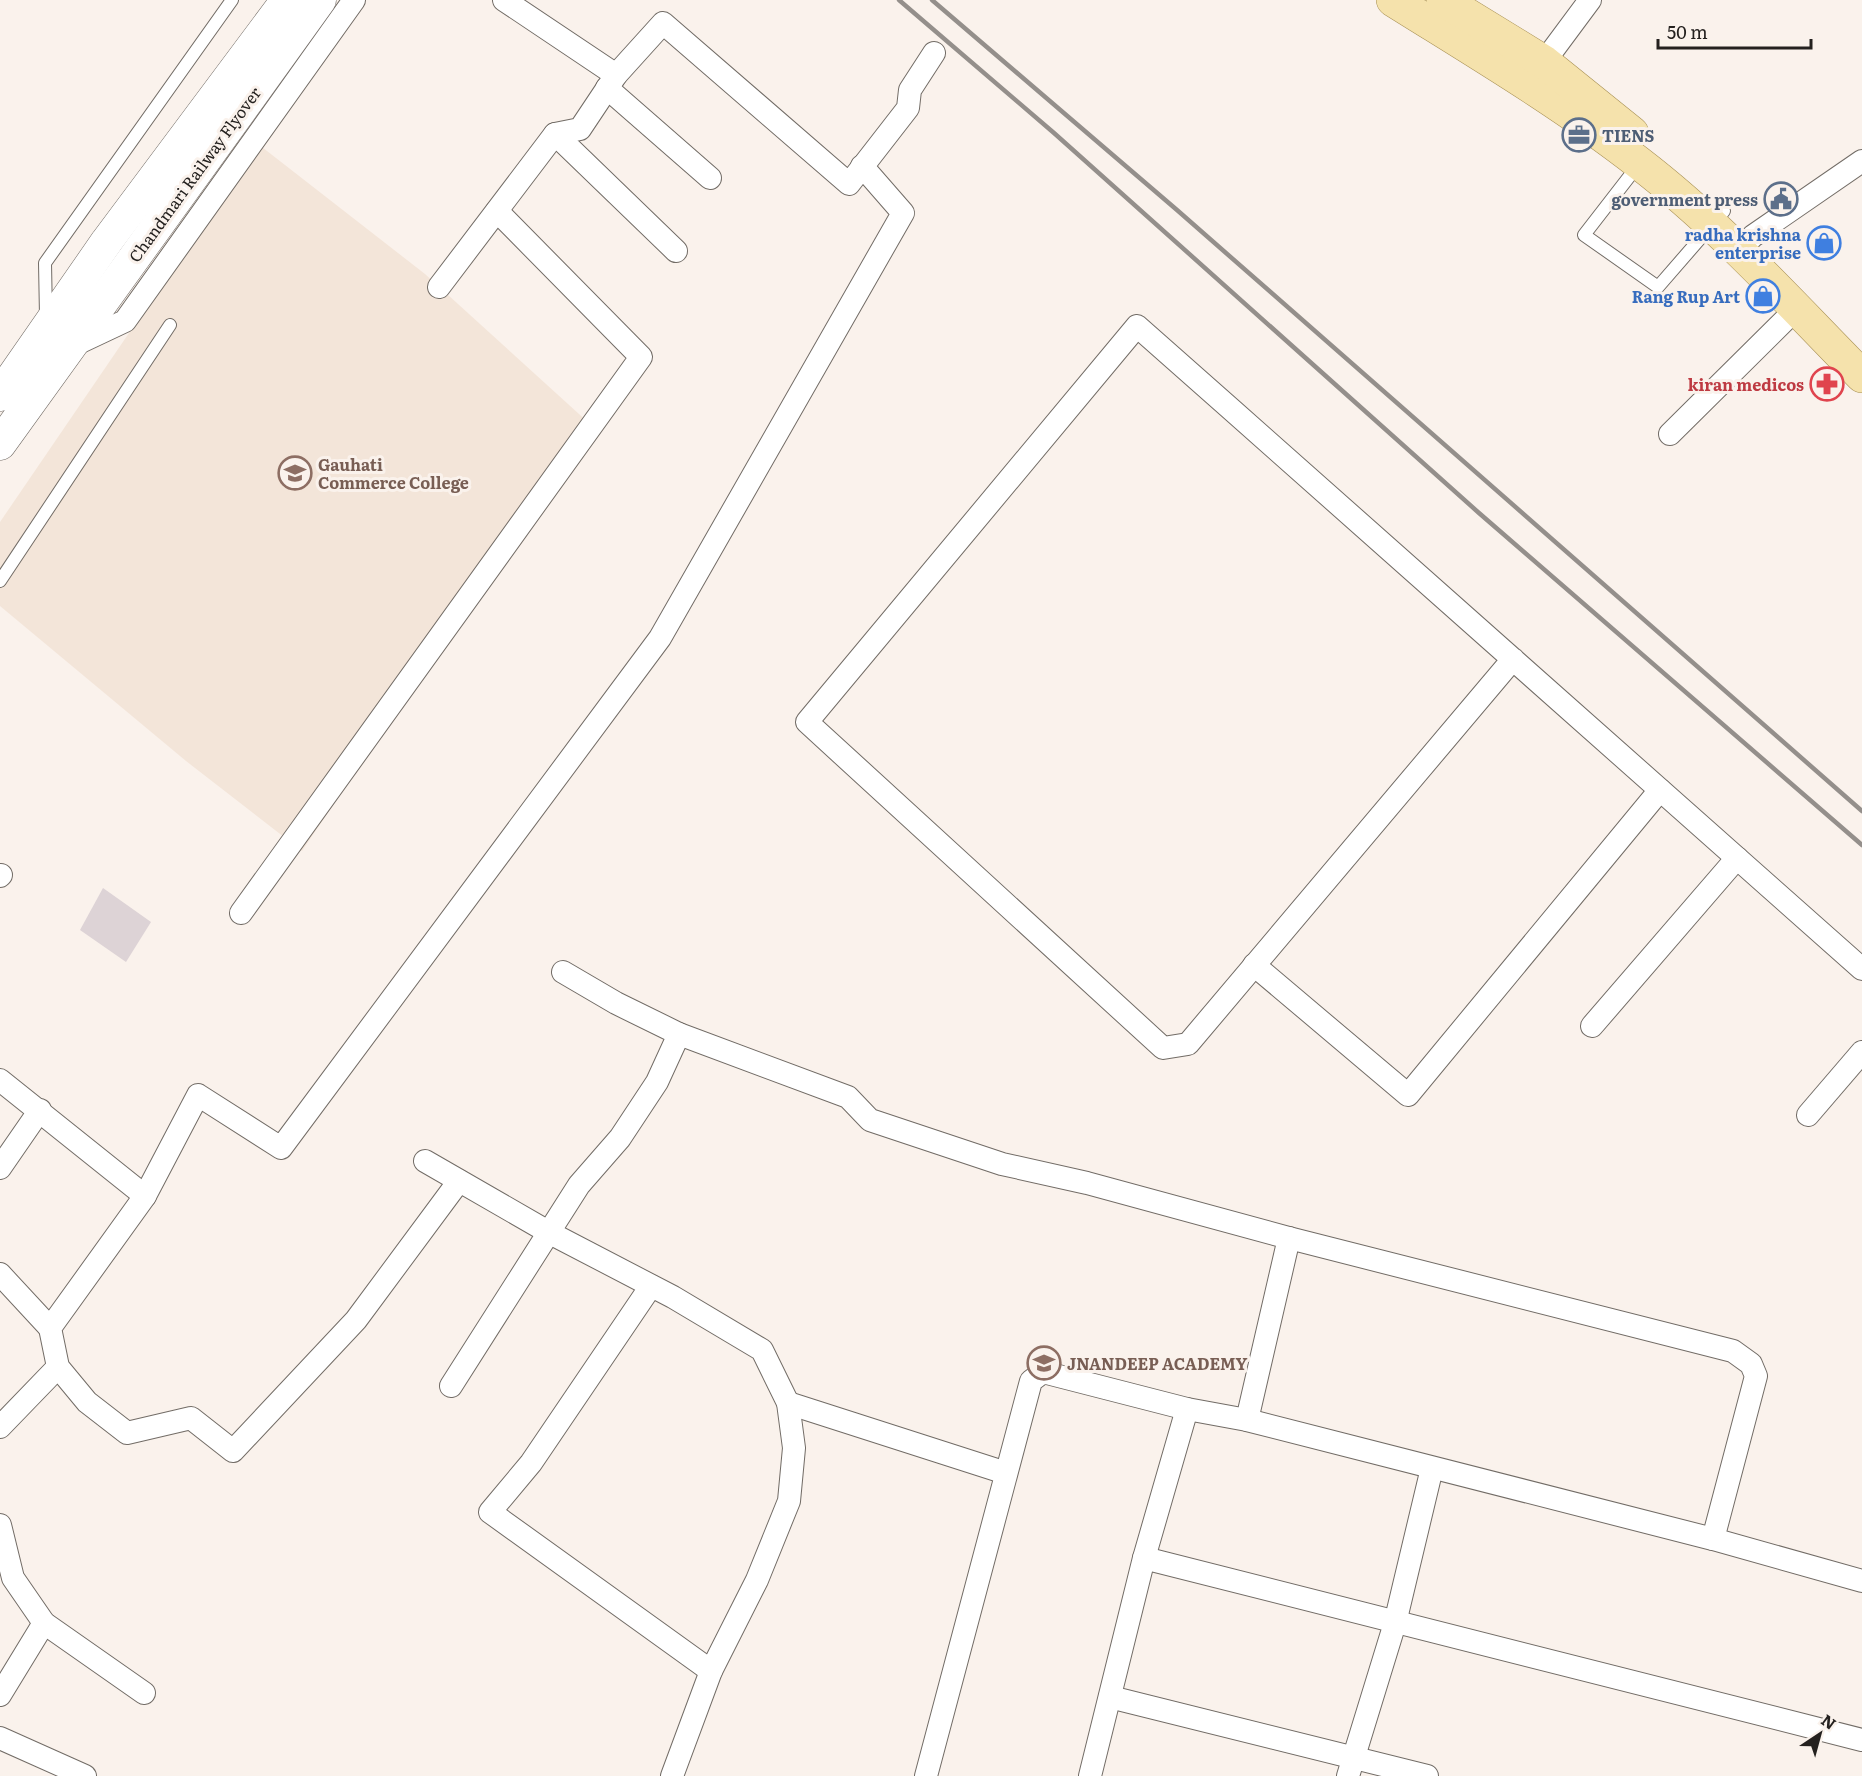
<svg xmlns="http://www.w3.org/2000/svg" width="1862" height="1776" viewBox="0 0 1862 1776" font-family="Literata,serif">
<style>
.built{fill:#f3e5d9}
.building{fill:#ddd3d6}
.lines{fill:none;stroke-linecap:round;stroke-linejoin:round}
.service-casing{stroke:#726c66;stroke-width:14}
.minor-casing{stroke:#726c66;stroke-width:24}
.secondary-casing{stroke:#726c66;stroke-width:33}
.primary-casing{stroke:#a89156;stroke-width:34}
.service{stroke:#fff;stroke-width:12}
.minor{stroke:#fff;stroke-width:22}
.secondary{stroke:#fff;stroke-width:32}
.primary{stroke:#f5e2ac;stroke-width:33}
.rail{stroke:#948f8b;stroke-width:4.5}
.labels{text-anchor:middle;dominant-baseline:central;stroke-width:6;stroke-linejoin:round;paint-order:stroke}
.service-label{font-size:16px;font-weight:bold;fill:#4e5e75;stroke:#faf2ec;text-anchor:start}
.street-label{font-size:16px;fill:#24211f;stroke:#faf2ec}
.shop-label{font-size:16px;font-weight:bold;fill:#366cbe;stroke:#faf2ec;text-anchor:end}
.health-label{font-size:16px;font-weight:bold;fill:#be3a42;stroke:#faf2ec;text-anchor:end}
.education-label{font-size:16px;font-weight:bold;fill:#785e54;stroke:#faf2ec;text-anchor:start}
</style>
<rect width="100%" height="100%" fill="#faf2ec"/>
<!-- built -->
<polygon class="built" points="258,144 425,274 590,424 302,851 186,761 0,606 0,522"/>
<!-- building -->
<polygon class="building" points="103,888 151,922 126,962 80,930"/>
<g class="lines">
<!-- service casing -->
<g class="service-casing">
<g id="service">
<polyline points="1639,164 1584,235 1658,287 1724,211"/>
<polyline points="46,316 45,263 232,0"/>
<polyline points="0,581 170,325"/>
</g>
</g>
<!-- minor casing -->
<g class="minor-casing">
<g id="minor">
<polyline points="1544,62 1590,0"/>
<polyline points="616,75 663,23 849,184 908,108 910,90 934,53"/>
<polyline points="607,88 710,178"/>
<polyline points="555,134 676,251"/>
<polyline points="1739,250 1753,236 1862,161"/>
<polyline points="439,287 555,134 580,129 616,75 504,0"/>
<polyline points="72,346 125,321 354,0"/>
<polyline points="1670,434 1786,319 1799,312"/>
<polyline points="1513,659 1188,1044 1163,1048 807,722 1137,326 1232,410 1862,969"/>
<polyline points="0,876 1,875"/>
<polyline points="241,913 641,357 497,211"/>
<polyline points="1254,965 1408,1095 1660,790"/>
<polyline points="563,972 616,1003 679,1034 848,1097 870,1120 1002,1164 1087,1183 1289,1238 1733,1351 1751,1364 1756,1376 1713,1539"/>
<polyline points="1592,1026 1737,858"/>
<polyline points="0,1080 145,1196"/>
<polyline points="1808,1115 1862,1052"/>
<polyline points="425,1161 550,1233 673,1297 762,1350 788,1403 794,1448 789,1501 757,1580 711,1671 672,1776"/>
<polyline points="0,1168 40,1110"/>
<polyline points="459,1181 356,1320 233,1451 191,1418 127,1433 87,1402 58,1367 50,1328 145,1196 198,1095 281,1148 660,638 903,213 862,166"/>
<polyline points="0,1274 50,1328"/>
<polyline points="651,1286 531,1463 490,1512 711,1671"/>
<polyline points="451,1386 579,1185 620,1138 657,1082 679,1034"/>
<polyline points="788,1403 1006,1473"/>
<polyline points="1247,1420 1289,1238"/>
<polyline points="0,1427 58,1367"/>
<polyline points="0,1525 13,1578 44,1623 144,1693"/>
<polyline points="1144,1558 1862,1740"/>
<polyline points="0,1695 44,1623"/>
<polyline points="1110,1697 1427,1776"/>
<polyline points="0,1738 85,1776"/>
<polyline points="926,1776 1031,1381 1043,1372 1187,1409 1247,1420 1713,1539 1862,1581"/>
<polyline points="1090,1776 1144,1558 1187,1409"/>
<polyline points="1348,1776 1395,1623 1432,1468"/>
</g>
</g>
<!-- secondary casing -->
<g class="secondary-casing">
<g id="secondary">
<polyline points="0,395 107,241 287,0"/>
<polyline points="0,444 320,0"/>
</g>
</g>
<!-- primary casing -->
<g class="primary-casing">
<g id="primary">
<path d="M1393 0C1476 52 1562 103 1639 163 1721 226 1790 303 1862 376"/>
<polyline points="1443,0 1544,62 1632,133"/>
</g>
</g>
<!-- service -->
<use href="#service" class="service"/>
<!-- minor -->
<use href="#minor" class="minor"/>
<!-- secondary -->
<use href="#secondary" class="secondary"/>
<!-- primary -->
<use href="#primary" class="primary"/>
<!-- rail -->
<g class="rail">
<polyline points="899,0 1054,133 1479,513 1862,845"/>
<polyline points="932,0 1177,210 1862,811"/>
</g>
</g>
<!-- icons -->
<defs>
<g id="office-ring" transform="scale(1.725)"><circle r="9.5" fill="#faf2ec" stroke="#5c6f8a" stroke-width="1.5"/><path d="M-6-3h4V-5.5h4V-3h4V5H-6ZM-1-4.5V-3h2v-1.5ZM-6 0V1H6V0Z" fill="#5c6f8a"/></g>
<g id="civic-ring" transform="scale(1.725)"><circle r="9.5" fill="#faf2ec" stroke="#5c6f8a" stroke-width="1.5"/><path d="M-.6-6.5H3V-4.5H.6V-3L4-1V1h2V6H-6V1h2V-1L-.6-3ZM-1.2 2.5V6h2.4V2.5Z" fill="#5c6f8a"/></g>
<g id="shop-ring" transform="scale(1.725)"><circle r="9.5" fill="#faf2ec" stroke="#3f7fe0" stroke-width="1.5"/><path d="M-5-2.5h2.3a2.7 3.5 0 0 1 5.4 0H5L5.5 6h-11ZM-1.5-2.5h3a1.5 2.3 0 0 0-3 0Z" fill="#3f7fe0"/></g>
<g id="pharmacy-ring" transform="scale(1.725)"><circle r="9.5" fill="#faf2ec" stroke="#e0444e" stroke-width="1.5"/><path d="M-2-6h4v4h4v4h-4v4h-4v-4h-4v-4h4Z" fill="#e0444e"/></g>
<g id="university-ring" transform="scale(1.725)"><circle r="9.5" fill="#faf2ec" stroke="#8d6e63" stroke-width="1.5"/><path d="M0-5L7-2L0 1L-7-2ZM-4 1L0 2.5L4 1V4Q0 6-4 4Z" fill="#8d6e63"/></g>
<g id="school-ring" transform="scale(1.725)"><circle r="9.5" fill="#faf2ec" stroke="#8d6e63" stroke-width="1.5"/><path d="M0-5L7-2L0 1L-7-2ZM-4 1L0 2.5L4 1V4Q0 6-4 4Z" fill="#8d6e63"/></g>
</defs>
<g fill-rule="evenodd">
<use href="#office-ring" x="1579" y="135"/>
<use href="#civic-ring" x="1781" y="199"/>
<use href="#shop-ring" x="1824" y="243"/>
<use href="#shop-ring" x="1763" y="296"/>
<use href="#pharmacy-ring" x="1827" y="384"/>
<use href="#university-ring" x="295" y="473"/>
<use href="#school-ring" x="1044" y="1363"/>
</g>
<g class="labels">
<!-- service labels -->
<g class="service-label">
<text x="1602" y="135">TIENS</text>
<text x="1758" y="199" text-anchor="end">government press</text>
</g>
<!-- street labels -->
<g class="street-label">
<text transform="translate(194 174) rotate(-54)">Chandmari Railway Flyover</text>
</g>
<!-- shop labels -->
<g class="shop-label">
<text x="1801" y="234">radha krishna<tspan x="1801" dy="18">enterprise</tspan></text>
<text x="1740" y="296">Rang Rup Art</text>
</g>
<!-- health labels -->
<g class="health-label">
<text x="1804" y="384">kiran medicos</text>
</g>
<!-- education labels -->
<g class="education-label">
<text x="318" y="464">Gauhati<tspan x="318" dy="18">Commerce College</tspan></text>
<text x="1067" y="1363">JNANDEEP ACADEMY</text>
</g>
</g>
<!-- north arrow -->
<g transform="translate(1820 1734) rotate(36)" stroke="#faf2ec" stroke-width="4.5" paint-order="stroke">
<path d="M0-4.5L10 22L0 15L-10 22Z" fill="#24211f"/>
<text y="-9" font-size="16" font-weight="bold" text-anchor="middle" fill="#24211f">N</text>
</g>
<!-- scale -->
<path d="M1658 39v9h153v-9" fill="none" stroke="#24211f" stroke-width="3"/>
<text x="1667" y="39" font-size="18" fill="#24211f" stroke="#faf2ec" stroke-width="4.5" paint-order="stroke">50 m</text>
</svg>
